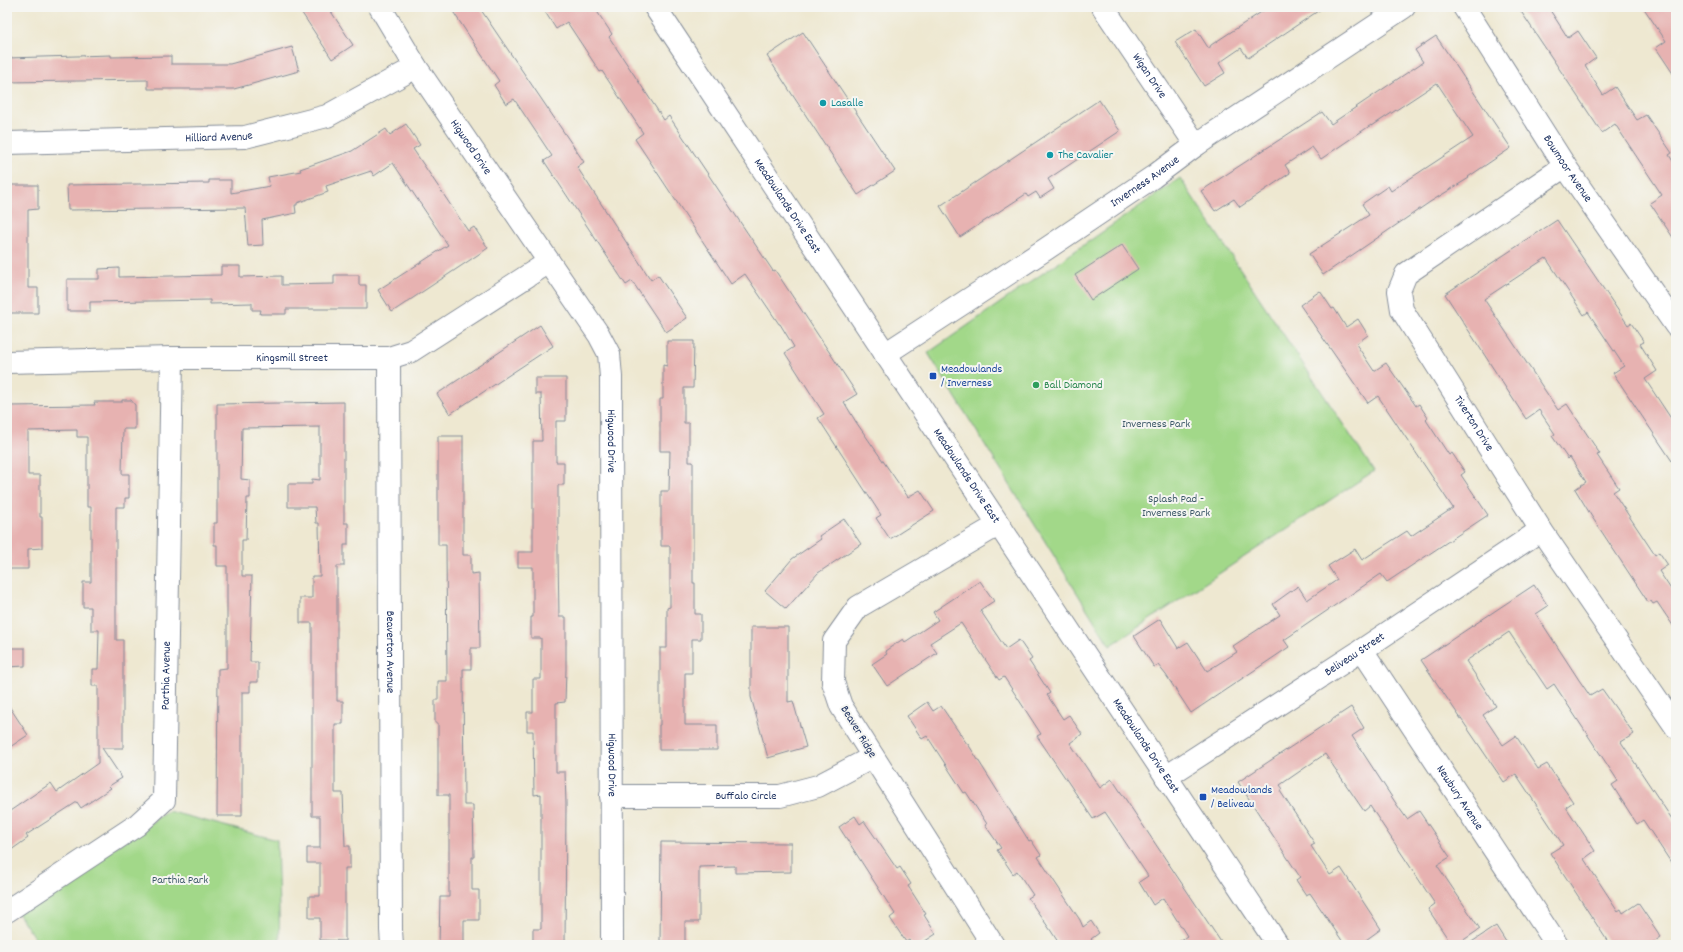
<svg xmlns="http://www.w3.org/2000/svg" width="1683" height="952" viewBox="0 0 1683 952" font-family="Dekko,sans-serif">
<style>
.green{fill:#a2d889;stroke:#5e8474}
.building{fill:#e7b2b1}
.lines{fill:none;stroke-linecap:round;stroke-linejoin:round}
.minor-casing{stroke:#848c98;stroke-width:24}
.major-casing{stroke:#848c98;stroke-width:24}
.minor{stroke:#fff;stroke-width:22}
.major{stroke:#fff;stroke-width:22}
.culture-dot{fill:#0f9aa8;stroke:#f6f6f2;stroke-width:1.5}
.transit-dot{fill:#1a4fb4;stroke:#f6f6f2;stroke-width:1.5}
.leisure-dot{fill:#2e9e5b;stroke:#f6f6f2;stroke-width:1.5}
.labels{text-anchor:middle;dominant-baseline:central;stroke-width:4;stroke-linejoin:round;paint-order:stroke}
.street-label{font-size:12px;fill:#1b2f5e;stroke:#f6f6f2}
.culture-label{font-size:12px;fill:#0d838f;stroke:#f6f6f2;text-anchor:start}
.transit-label{font-size:12px;fill:#164399;stroke:#f6f6f2;text-anchor:start}
.leisure-label{font-size:12px;fill:#27864d;stroke:#f6f6f2;text-anchor:start}
.park-label{font-size:12px;fill:#3d5969;stroke:#f6f6f2}
</style>
<rect width="100%" height="100%" fill="#f6f6f2"/>
<filter id="ink" filterUnits="userSpaceOnUse"><feTurbulence type="fractalNoise" baseFrequency=".025" numOctaves="2"/><feDisplacementMap in="SourceGraphic" scale="8" xChannelSelector="R" yChannelSelector="G"/><feConvolveMatrix kernelMatrix="1 2 1 2 8 2 1 2 1" color-interpolation-filters="sRGB"/></filter>
<filter id="wash" filterUnits="userSpaceOnUse"><feTurbulence type="fractalNoise" baseFrequency=".012" numOctaves="4" result="noise"/><feDisplacementMap in="SourceGraphic" scale="16" xChannelSelector="R" yChannelSelector="G"/><feGaussianBlur stdDeviation="0.9" result="paint"/><feColorMatrix in="noise" values="0 0 0 0 0 0 0 0 0 0 0 0 0 0 0 0 0 1.4 0 .05"/><feComposite in="paint" operator="in"/></filter>
<g filter="url(#wash)">
<rect width="100%" height="100%" fill="#eee8d1"/>
<!-- green -->
<g class="green">
<polygon points="1180,178 1374,471 1110,646 928,353"/>
<polygon points="168,811 277,840 280,945 39,945 18,913"/>
</g>
<g id="blocks">
<!-- building -->
<g class="building">
<polygon points="298,7 328,7 353,45 332,59"/>
<polygon points="450,7 479,7 584,162 577,167 651,280 658,275 687,318 666,332 632,281 626,285 544,161 552,156 514,99 506,104 494,85 499,81"/>
<polygon points="542,7 594,7 612,34 609,37 664,120 669,116 773,271 775,270 857,394 844,402 856,422 908,497 920,490 934,511 890,539 876,518 881,515 818,418 824,414 785,353 794,347 780,324 779,324 745,274 731,284 635,139 643,133 602,71 600,72 567,22 556,29"/>
<polygon points="1269,7 1324,7 1248,58 1241,48 1219,63 1225,73 1204,86 1175,42 1196,29 1209,49 1211,45"/>
<polygon points="1518,7 1548,7 1568,38 1578,31 1596,58 1585,66 1603,95 1615,87 1637,120 1646,115 1672,153 1669,155 1676,166 1676,242 1650,203 1662,195 1615,124 1602,133"/>
<polygon points="1643,7 1676,7 1676,78 1656,48 1666,41"/>
<polygon points="803,32 895,171 858,195 767,56"/>
<polygon points="1436,36 1511,148 1468,177 1469,178 1430,202 1323,275 1309,254 1369,215 1362,204 1388,186 1391,191 1473,137 1437,83 1372,126 1371,125 1321,159 1312,147 1285,165 1290,173 1240,207 1234,199 1215,211 1201,191 1322,112 1331,124 1423,62 1415,50"/>
<polygon points="292,47 299,71 234,89 148,89 148,80 7,82 7,58 111,55 111,57 171,56 171,64 230,64"/>
<polygon points="1099,100 1120,131 1048,179 1054,189 1040,198 1036,192 1028,197 1026,194 960,237 940,206"/>
<polygon points="406,124 420,145 413,149 468,231 474,227 488,248 392,312 378,290 448,245 393,163 374,176 371,171 326,186 328,192 297,203 297,205 295,205 296,213 262,220 263,245 248,246 245,208 68,210 67,185 209,183 209,180 231,180 231,193 270,186 268,177 301,171 300,169 352,151 386,129 390,135"/>
<polygon points="7,185 38,185 38,209 28,210 28,288 38,288 38,313 7,313"/>
<polygon points="1557,220 1628,325 1631,323 1644,342 1640,344 1657,371 1645,379 1676,426 1676,467 1613,373 1624,366 1588,312 1584,315 1546,258 1484,299 1558,410 1567,404 1600,454 1597,455 1619,488 1613,492 1655,555 1659,552 1668,565 1659,571 1676,597 1676,630 1657,602 1653,604 1651,601 1648,602 1592,517 1575,489 1586,482 1570,457 1568,459 1552,436 1555,434 1539,410 1526,419 1445,294"/>
<polygon points="1122,245 1138,269 1091,300 1075,275"/>
<polygon points="221,266 240,266 240,277 282,276 282,285 334,284 334,275 359,275 359,285 366,285 366,309 286,309 286,314 260,314 261,310 252,310 252,303 210,304 210,300 90,302 90,311 67,311 67,279 99,279 99,269 119,268 119,277 221,275"/>
<polygon points="1320,291 1332,309 1334,308 1346,327 1358,319 1368,335 1356,344 1374,371 1386,363 1416,406 1419,404 1428,418 1426,420 1449,455 1452,453 1465,472 1461,475 1488,515 1387,582 1381,574 1284,640 1289,647 1191,713 1166,675 1158,665 1154,667 1134,636 1160,619 1178,648 1188,642 1207,671 1237,652 1233,646 1280,615 1273,604 1298,586 1307,600 1337,580 1328,566 1355,549 1362,560 1407,531 1411,536 1453,508 1378,396 1368,403 1300,305"/>
<polygon points="540,325 553,346 450,414 437,394"/>
<polygon points="667,341 694,341 693,388 684,388 684,423 689,423 689,462 693,462 693,583 695,583 695,614 701,614 701,639 692,639 692,673 685,673 685,725 717,725 717,750 659,750 659,725 660,725 660,648 667,648 667,608 670,607 670,546 661,546 661,491 669,491 670,451 660,451 660,399 663,399 663,365 667,366"/>
<polygon points="535,378 566,378 566,421 556,421 556,462 564,462 564,485 558,485 558,555 559,617 566,617 566,669 565,702 556,703 556,772 565,772 566,804 565,945 533,945 533,929 541,929 541,794 534,795 533,731 527,731 527,712 533,712 533,679 541,679 541,638 531,638 531,617 533,617 533,567 518,567 518,552 533,552 533,441 542,441 541,394 535,394"/>
<polygon points="122,400 131,400 135,405 135,429 123,429 122,474 129,474 129,498 125,498 125,507 116,507 116,640 123,640 123,748 102,748 122,778 109,786 111,788 81,808 77,802 26,835 28,838 7,853 7,813 51,783 57,792 98,763 98,686 92,686 92,669 98,669 99,630 91,630 91,607 83,607 83,582 91,582 91,507 87,507 87,437 77,437 77,430 28,431 28,475 40,475 40,517 42,517 42,548 28,549 28,569 7,569 7,406 95,405 94,402 122,402"/>
<polygon points="344,402 344,523 348,523 348,545 344,545 344,566 337,566 337,701 343,701 343,724 335,724 335,793 343,793 345,846 350,846 350,868 345,868 345,941 320,940 320,918 309,918 309,896 320,896 320,863 307,863 307,848 320,848 320,816 312,816 312,623 300,623 300,598 312,598 312,576 320,576 319,523 316,523 315,507 288,507 288,484 312,484 312,479 320,480 320,427 242,428 241,479 250,480 250,498 247,498 246,540 242,540 242,576 252,576 250,662 258,662 258,682 250,682 250,692 242,692 242,816 217,816 218,669 227,668 227,566 217,566 217,545 214,545 214,523 217,523 217,404"/>
<polygon points="438,436 463,436 463,555 471,555 471,574 479,573 480,648 471,648 471,669 463,669 464,805 473,805 474,857 472,857 472,890 479,890 479,920 464,920 464,945 439,945 440,897 449,897 449,795 438,795 438,723 435,723 435,700 438,700 438,681 447,681 446,545 438,545"/>
<polygon points="844,519 861,544 818,573 786,609 765,591 792,559 821,539 819,536"/>
<polygon points="980,581 994,601 980,610 1006,649 1019,640 1032,659 1029,661 1050,693 1047,695 1063,719 1069,715 1082,734 1070,743 1100,788 1112,779 1223,945 1174,945 1187,936 1163,898 1153,905 1139,882 1148,876 1105,812 1093,819 1037,736 1041,734 1004,677 999,680 961,623 930,643 937,653 887,686 872,664 887,654 885,651 903,639 905,642 938,620 933,612"/>
<polygon points="1534,585 1548,606 1536,614 1579,680 1590,696 1602,689 1634,734 1621,742 1676,825 1676,870 1643,820 1637,824 1612,785 1618,781 1554,684 1547,689 1509,632 1466,661 1496,706 1483,715 1503,745 1516,736 1538,769 1547,764 1573,802 1566,807 1595,851 1584,859 1618,911 1621,909 1623,913 1638,903 1661,937 1649,945 1610,945 1550,853 1563,845 1516,774 1504,782 1421,660"/>
<polygon points="751,627 788,627 788,702 793,701 806,747 768,758 751,697"/>
<polygon points="7,648 25,648 25,666 7,667"/>
<polygon points="927,702 933,711 941,706 967,744 968,744 1029,841 1031,840 1041,855 1038,857 1080,920 1083,927 1091,921 1099,933 1091,939 1095,945 1060,945 1051,931 1028,898 1033,895 1017,871 1013,874 997,850 1001,848 985,825 987,824 966,792 964,793 927,736 922,739 907,716"/>
<polygon points="7,703 28,735 7,749"/>
<polygon points="1351,707 1364,728 1352,736 1397,805 1407,819 1419,811 1450,857 1437,865 1480,929 1456,945 1452,945 1428,909 1435,904 1370,806 1364,811 1325,754 1280,785 1283,789 1280,791 1315,844 1311,846 1330,875 1341,868 1381,929 1359,945 1345,945 1310,893 1306,895 1296,880 1300,877 1238,782"/>
<polygon points="855,816 860,824 864,821 897,869 900,867 911,884 908,886 926,914 924,915 936,934 919,945 913,945 909,940 906,942 890,918 895,914 839,827"/>
<polygon points="661,842 791,843 791,872 735,873 735,866 699,867 699,922 685,922 685,943 660,943"/>
<polygon points="1496,926 1508,945 1467,945"/>
</g>
</g>
</g>
<g filter="url(#ink)">
<use href="#blocks" fill-opacity="0" stroke="#848c98" stroke-width="1"/>
<g class="lines">
<!-- minor casing -->
<g class="minor-casing">
<g id="minor">
<path id="s1" d="M380 7 416 67 599 335 609 354 611 377 612 945"/>
<path id="s2" d="M1103 7 1196 145"/>
<path id="s3" d="M1464 7 1565 166 1676 326"/>
<path id="s4" d="M7 143 245 137 327 116 416 67"/>
<path id="s5" d="M1565 166 1406 274 1399 291 1402 310 1541 530 1676 727"/>
<path id="s6" d="M885 354 1046 249 1153 177 1196 145 1404 7"/>
<path id="s7" d="M389 358 391 930 392 945"/>
<path id="s8" d="M7 362 172 358H389L411 351 549 262"/>
<path id="s9" d="M1362 650 1557 945"/>
<path id="s10" d="M1166 777 1362 650 1541 530"/>
<path id="s11" d="M611 796H780L818 786 873 757"/>
<path id="s12" d="M7 911 137 825 164 800 172 358"/>
<polyline points="993,945 841,706 833,682 834,641 858,607 998,525"/>
</g>
</g>
<!-- major casing -->
<g class="major-casing">
<g id="major">
<path id="s13" d="M655 7 1278 945"/>
</g>
</g>
<!-- minor -->
<use href="#minor" class="minor"/>
<!-- major -->
<use href="#major" class="major"/>
</g>
</g>
<!-- markers -->
<g class="culture-dot">
<circle cx="823" cy="103" r="4"/>
<circle cx="1050" cy="155" r="4"/>
</g>
<g class="transit-dot">
<rect x="929" y="372" width="8" height="8" rx="2"/>
<rect x="1199" y="793" width="8" height="8" rx="2"/>
</g>
<circle class="leisure-dot" cx="1036" cy="385" r="4"/>
<g class="labels">
<!-- street labels -->
<g class="street-label">
<text stroke="none"><textPath href="#s2" startOffset="83">Wigan Drive</textPath></text>
<text stroke="none"><textPath href="#s4" startOffset="212">Hilliard Avenue</textPath></text>
<text stroke="none"><textPath href="#s1" startOffset="167">Higwood Drive</textPath></text>
<text stroke="none"><textPath href="#s3" startOffset="192">Bowmoor Avenue</textPath></text>
<text stroke="none"><textPath href="#s6" startOffset="312">Inverness Avenue</textPath></text>
<text stroke="none"><textPath href="#s13" startOffset="239">Meadowlands Drive East</textPath></text>
<text stroke="none"><textPath href="#s8" startOffset="285">Kingsmill Street</textPath></text>
<text stroke="none"><textPath href="#s5" startOffset="364">Tiverton Drive</textPath></text>
<text stroke="none"><textPath href="#s1" startOffset="503">Higwood Drive</textPath></text>
<text stroke="none"><textPath href="#s13" startOffset="563">Meadowlands Drive East</textPath></text>
<text stroke="none"><textPath href="#s7" startOffset="294">Beaverton Avenue</textPath></text>
<text stroke="none"><textPath href="#s10" startOffset="225">Beliveau Street</textPath></text>
<text stroke="none"><textPath href="#s12" startOffset="317">Parthia Avenue</textPath></text>
<text transform="translate(858 732) rotate(59)">Beaver Ridge</text>
<text stroke="none"><textPath href="#s13" startOffset="887">Meadowlands Drive East</textPath></text>
<text stroke="none"><textPath href="#s1" startOffset="827">Higwood Drive</textPath></text>
<text stroke="none"><textPath href="#s11" startOffset="135">Buffalo Circle</textPath></text>
<text stroke="none"><textPath href="#s9" startOffset="177">Newbury Avenue</textPath></text>
</g>
<!-- culture labels -->
<g class="culture-label">
<text x="831" y="103">Lasalle</text>
<text x="1058" y="155">The Cavalier</text>
</g>
<!-- transit labels -->
<g class="transit-label">
<text x="941" y="369">Meadowlands<tspan x="941" dy="14">/ Inverness</tspan></text>
<text x="1211" y="790">Meadowlands<tspan x="1211" dy="14">/ Beliveau</tspan></text>
</g>
<!-- leisure labels -->
<g class="leisure-label">
<text x="1044" y="385">Ball Diamond</text>
</g>
<!-- park labels -->
<g class="park-label">
<text x="1156" y="424">Inverness Park</text>
<text x="1176" y="499">Splash Pad -<tspan x="1176" dy="14">Inverness Park</tspan></text>
<text x="180" y="880">Parthia Park</text>
</g>
</g>
<!-- margin -->
<rect width="1683" height="952" fill="none" stroke="#f6f6f2" stroke-width="24"/>
</svg>
